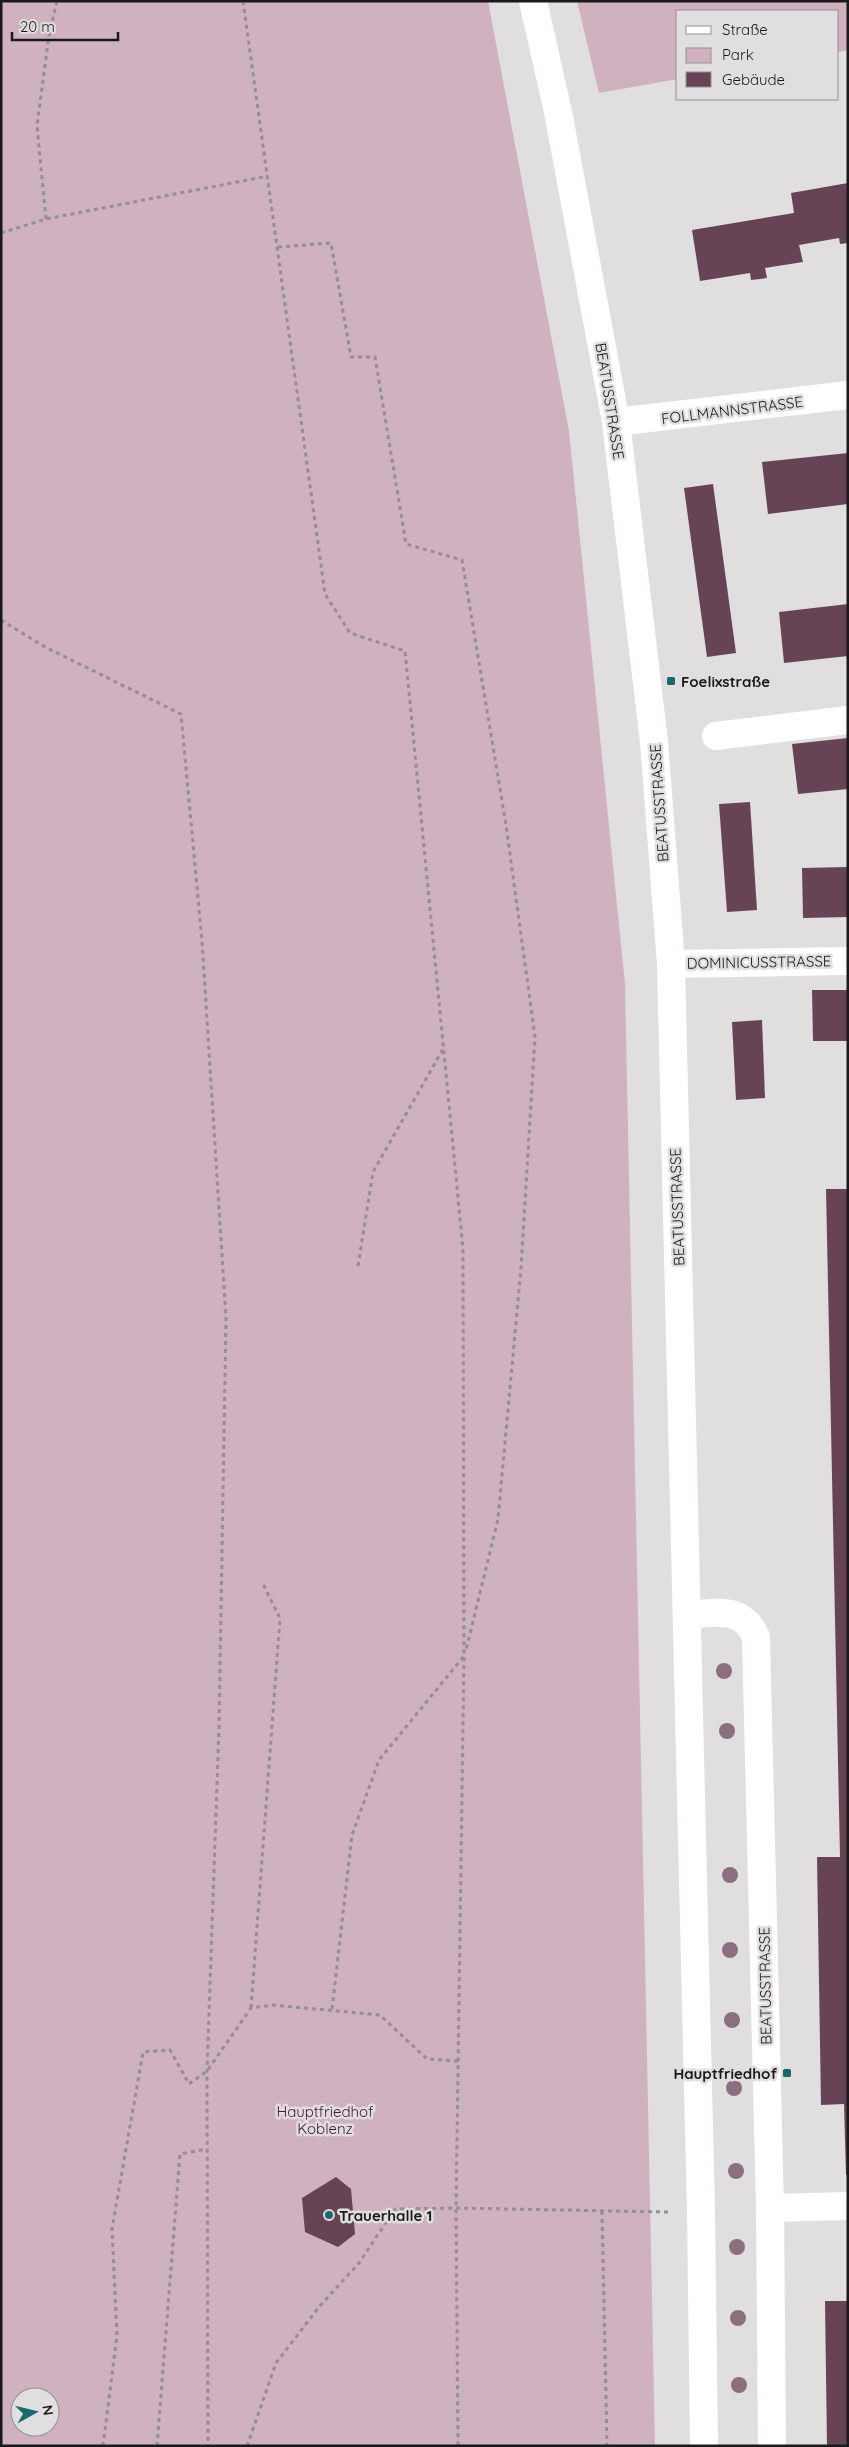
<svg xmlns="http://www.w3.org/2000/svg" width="849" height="2447" viewBox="0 0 849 2447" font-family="Quicksand,sans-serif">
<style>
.green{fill:#cfb1bf;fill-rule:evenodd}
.building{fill:#674455}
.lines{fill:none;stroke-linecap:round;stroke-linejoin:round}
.path{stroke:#929091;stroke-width:3;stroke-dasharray:4 4;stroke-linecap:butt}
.minor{stroke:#fff;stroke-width:28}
.tertiary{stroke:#fff;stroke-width:28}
.tree{fill:#8c6f7f}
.poi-dot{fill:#1c696c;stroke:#e1dedf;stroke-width:2}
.labels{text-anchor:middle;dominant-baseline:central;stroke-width:5;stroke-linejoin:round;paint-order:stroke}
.street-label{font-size:15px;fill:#1b1a1a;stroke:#e1dedf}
.poi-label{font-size:15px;font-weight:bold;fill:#1b1a1a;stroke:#e1dedf;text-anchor:start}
.park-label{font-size:15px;fill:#471531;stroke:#e1dedf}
</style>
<rect width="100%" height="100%" fill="#e1dedf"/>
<!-- green -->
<g class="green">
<path d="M1 1H488L569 431 625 984 655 2446H1ZM20 2397H50V2427H20Z"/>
<polygon points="577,1 848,1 848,50 838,52 838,11 678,11 678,79 599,93"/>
</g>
<!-- building -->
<g class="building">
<polygon points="848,183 848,243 840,244 839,238 799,245 803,262 765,268 767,278 751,280 750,273 700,281 692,230 794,213 791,193"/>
<polygon points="848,453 848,504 768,514 762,462"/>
<polygon points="713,484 736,653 707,657 684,488"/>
<polygon points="848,604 848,656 784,663 779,612"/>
<polygon points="848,738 848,789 798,794 792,744"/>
<polygon points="750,802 757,910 727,912 719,804"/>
<polygon points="848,867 848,917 803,918 802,868"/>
<polygon points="812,990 848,990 848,1041 813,1041"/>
<polygon points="762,1020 765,1098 736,1100 732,1022"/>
<polygon points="826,1189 848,1189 848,2175 846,2175 844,2104 821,2105 817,1857 840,1857"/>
<polygon points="336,2177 351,2189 355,2234 338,2247 305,2232 302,2198"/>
<polygon points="825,2301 848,2301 848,2446 827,2446"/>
</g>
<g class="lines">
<!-- path -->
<g class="path">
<polyline points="243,1 325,594 350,633 405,651 463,1249 464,1656 456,2208 458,2446"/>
<polyline points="46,219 37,126 49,35 57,1"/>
<polyline points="1,233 46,219 268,176"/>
<polyline points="278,247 331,243 351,357 375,357 406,544 462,560 506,825 535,1037 521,1268 498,1519 466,1650"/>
<polyline points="1,620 45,647 181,714 202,941 226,1318 219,1727 207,2071 208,2446"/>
<polyline points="358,1266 373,1172 443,1049"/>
<polyline points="251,2008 280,1618 263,1584"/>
<polyline points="332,2009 352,1835 379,1760 464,1656"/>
<polyline points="602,2211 607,2446"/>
<polyline points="103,2446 117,2335 112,2229 143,2052 170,2050 189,2084 207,2071 251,2008 273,2005 380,2015 427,2059 458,2061"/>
<polyline points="157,2446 180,2154 207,2149"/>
<polyline points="247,2446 276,2363 319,2307 359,2263 395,2209 456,2208 669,2212"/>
</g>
<!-- minor -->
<g class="minor">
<polyline points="616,422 848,395"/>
<polyline points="716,736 848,720"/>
<polyline points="671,964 848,961"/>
<path d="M688 1614C717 1614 742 1605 756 1637L770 2208 772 2446"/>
<polyline points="770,2208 848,2206"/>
</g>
<!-- tertiary -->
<polyline class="tertiary" points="533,1 558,112 616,422 654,742 671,964 701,2212 704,2446"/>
</g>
<!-- trees -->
<g class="tree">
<circle cx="724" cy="1671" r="8"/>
<circle cx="727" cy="1731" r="8"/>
<circle cx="730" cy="1875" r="8"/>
<circle cx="730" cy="1950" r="8"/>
<circle cx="732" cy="2020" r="8"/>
<circle cx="734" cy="2088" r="8"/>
<circle cx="736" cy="2171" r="8"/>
<circle cx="737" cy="2247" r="8"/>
<circle cx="738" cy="2318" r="8"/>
<circle cx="739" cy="2385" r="8"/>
</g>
<!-- markers -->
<g class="poi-dot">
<rect x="666" y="676" width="10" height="10" rx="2.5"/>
<rect x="782" y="2068" width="10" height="10" rx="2.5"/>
<circle cx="329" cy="2215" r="5"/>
</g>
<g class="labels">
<!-- street labels -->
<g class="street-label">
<text transform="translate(610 401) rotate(81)">BEATUSSTRASSE</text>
<text transform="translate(732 410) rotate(-7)">FOLLMANNSTRASSE</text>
<text transform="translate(659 803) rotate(-94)">BEATUSSTRASSE</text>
<text transform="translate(759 962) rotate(-1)">DOMINICUSSTRASSE</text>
<text transform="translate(677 1207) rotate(-92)">BEATUSSTRASSE</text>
<text transform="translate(765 1986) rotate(-91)">BEATUSSTRASSE</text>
</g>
<!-- poi labels -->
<g class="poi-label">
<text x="681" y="681">Foelixstraße</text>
<text x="777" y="2073" text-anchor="end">Hauptfriedhof</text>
<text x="339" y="2215">Trauerhalle 1</text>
</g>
<!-- park labels -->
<g class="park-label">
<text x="325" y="2111">Hauptfriedhof<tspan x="325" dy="17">Koblenz</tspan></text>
</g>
</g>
<!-- border -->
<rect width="849" height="2447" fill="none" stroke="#1b1a1a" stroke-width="5"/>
<!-- legend -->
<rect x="676" y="10" width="162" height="90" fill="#e1dedf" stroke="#929090"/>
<rect x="686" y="26" width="25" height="8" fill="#ffffff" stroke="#929090"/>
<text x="722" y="35" font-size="15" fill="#1b1a1a">Straße</text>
<rect x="686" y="48" width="25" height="15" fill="#cfb1bf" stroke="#929090"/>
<text x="722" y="60" font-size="15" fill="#1b1a1a">Park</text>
<rect x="686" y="72" width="25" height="15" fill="#674455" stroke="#929090"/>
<text x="722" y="85" font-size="15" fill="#1b1a1a">Gebäude</text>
<!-- north arrow -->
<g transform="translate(35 2412) rotate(82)"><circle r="24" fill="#e1dedf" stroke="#929090"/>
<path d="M0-4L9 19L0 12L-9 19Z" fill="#1c696c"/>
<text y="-8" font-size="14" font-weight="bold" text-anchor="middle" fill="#1b1a1a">N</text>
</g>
<!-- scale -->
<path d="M12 32v8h106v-8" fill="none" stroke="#1b1a1a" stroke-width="2.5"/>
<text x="20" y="32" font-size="15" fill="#1b1a1a" stroke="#e1dedf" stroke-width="4" paint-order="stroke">20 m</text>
</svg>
